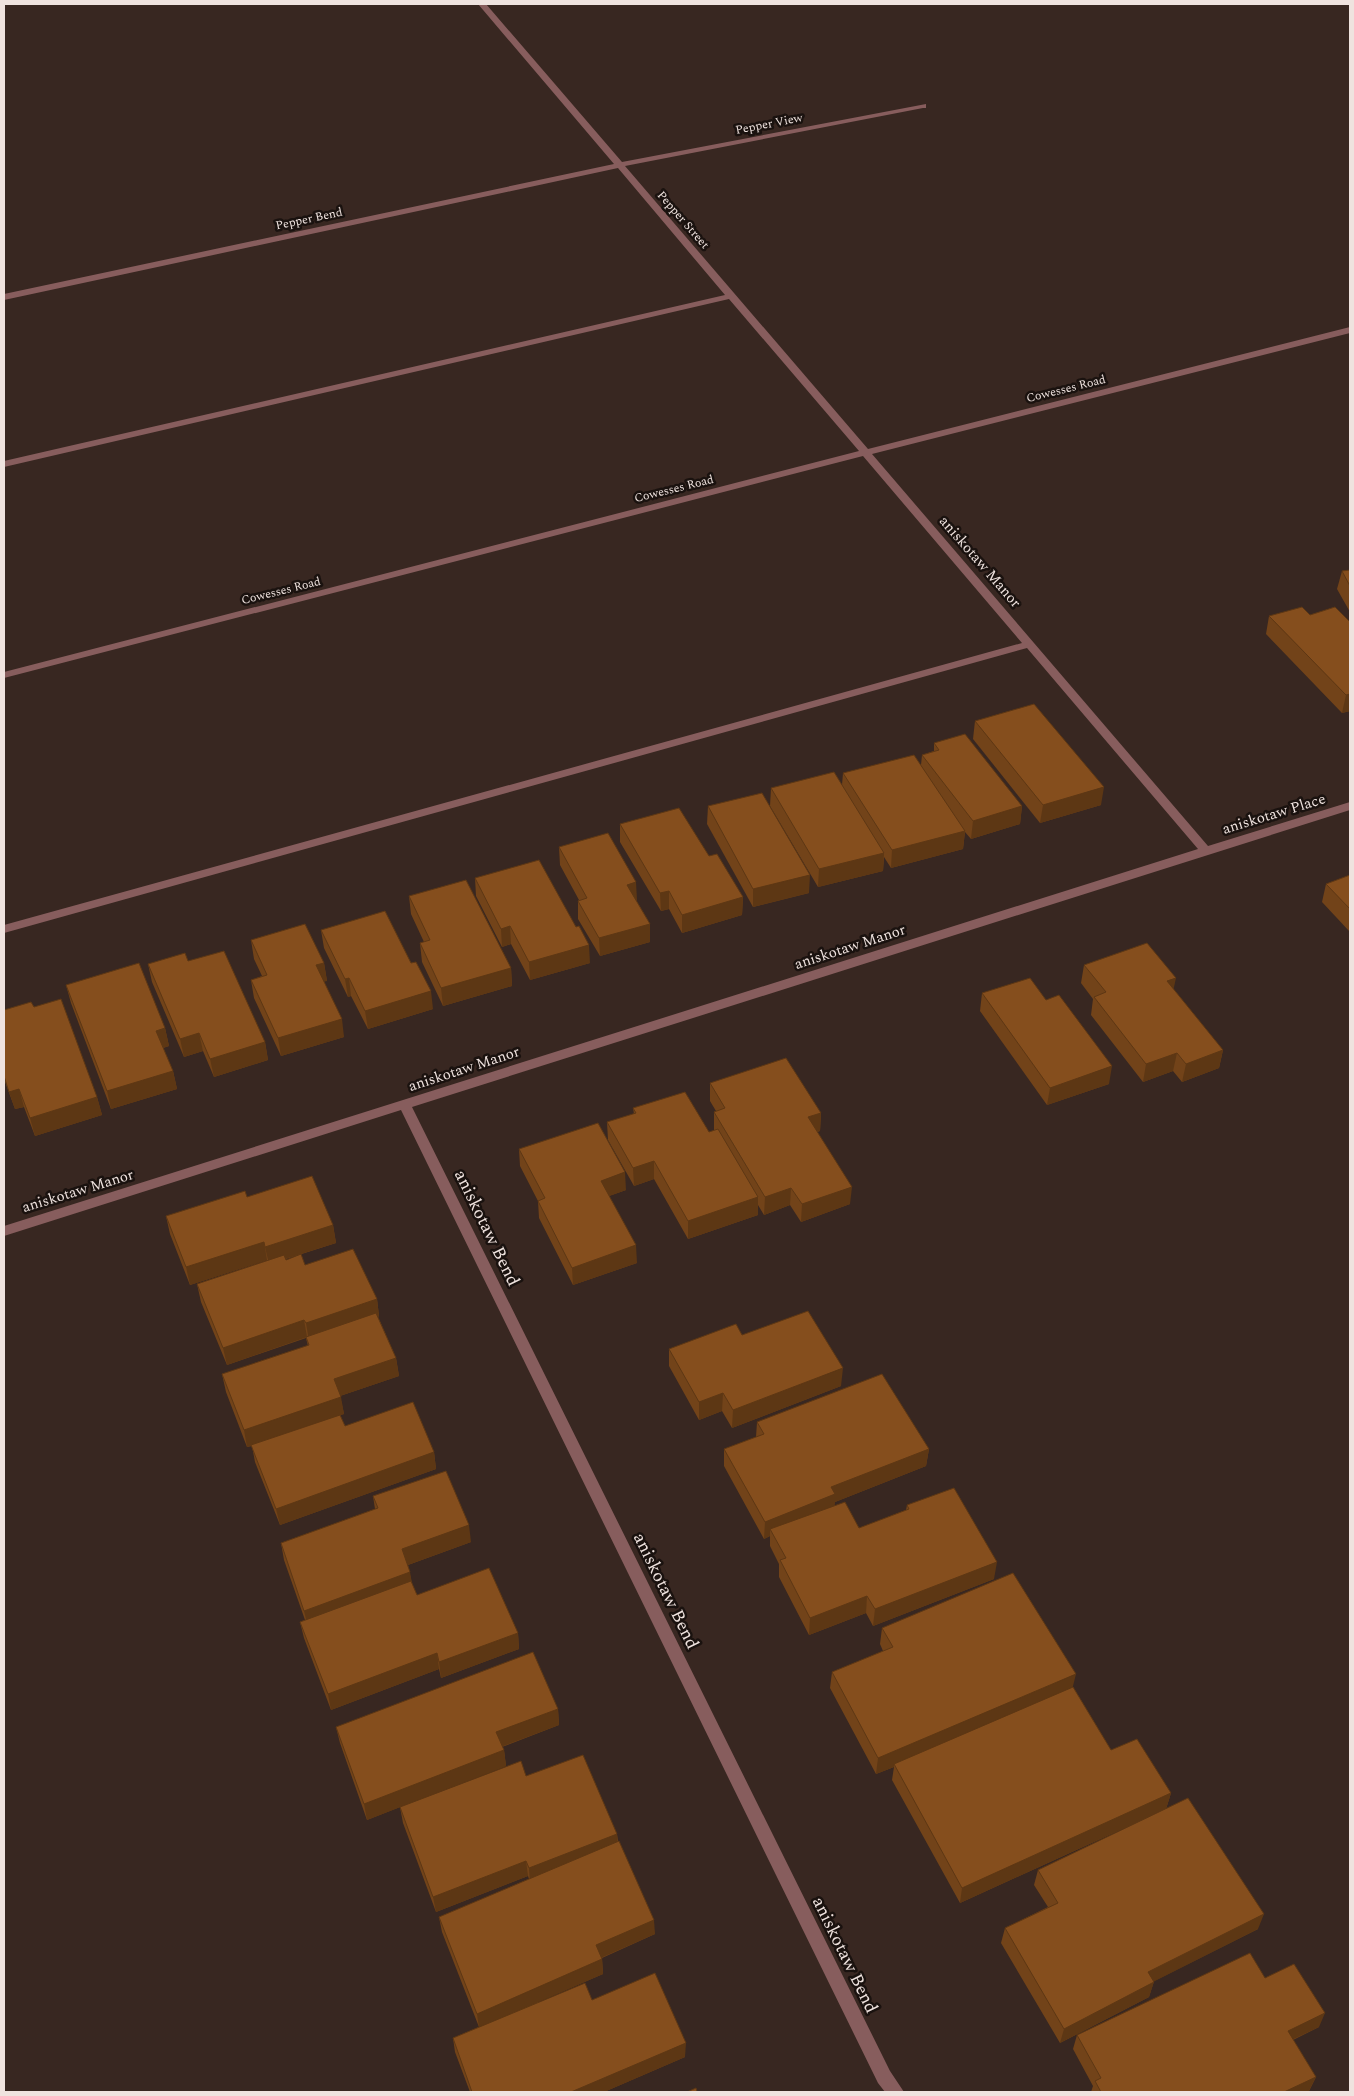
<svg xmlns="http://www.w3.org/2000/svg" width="1354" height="2096" viewBox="0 0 1354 2096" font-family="Spectral,serif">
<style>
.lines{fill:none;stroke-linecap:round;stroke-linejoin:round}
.minor{fill:#875d5d;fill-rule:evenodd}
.wall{fill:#724319}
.shaded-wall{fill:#5d3714}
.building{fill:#854e1d;stroke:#5d3714}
.labels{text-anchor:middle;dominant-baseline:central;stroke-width:5;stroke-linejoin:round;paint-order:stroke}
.far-street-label{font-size:12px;fill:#efe3df;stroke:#1a120f}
.street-label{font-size:15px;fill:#efe3df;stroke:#1a120f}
.near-street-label{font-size:18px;fill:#efe3df;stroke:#1a120f}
</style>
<rect width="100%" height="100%" fill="#382721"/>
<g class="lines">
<!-- minor -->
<polygon class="minor" points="478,4 486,4 622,162 926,104 926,108 923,108 625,166 868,449 1350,327 1350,333 872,454 1208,846 1350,802 1350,810 412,1107 890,2071 904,2092 885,2092 878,2083 401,1110 4,1236 4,1226 1198,849 1027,648 4,933 4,925 1022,643 863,456 4,678 4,672 859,451 729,299 4,467 4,461 725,295 618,168 4,300 4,294 614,164"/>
</g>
<!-- wall -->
<g class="wall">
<polygon points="1350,570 1350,612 1337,589 1342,571"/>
<polygon points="1335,607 1350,711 1342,713 1266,634 1269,616 1310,615"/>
<polygon points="975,721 1101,805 1040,823 973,739"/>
<polygon points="934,743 1022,806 1020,824 971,839 965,832 963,849 891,868 884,857 883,871 818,887 770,806 771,788 842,785 843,773 921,765 922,755 934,751"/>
<polygon points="708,806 809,893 753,907 707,824"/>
<polygon points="620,824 709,856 743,897 742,915 682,933 669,909 661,911 620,842"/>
<polygon points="559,847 637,900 636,900 650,924 650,942 600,956 578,919 578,901 579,900 560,865"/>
<polygon points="1350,875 1350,932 1322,902 1326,884"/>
<polygon points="475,878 590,963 530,980 511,944 502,947 476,896"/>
<polygon points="409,896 511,968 512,986 443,1006 422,962 420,943 424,942 411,914"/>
<polygon points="321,930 433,1009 368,1029 351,996 348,997 324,948"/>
<polygon points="251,940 324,963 327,981 324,981 344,1037 281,1056 254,998 251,980 262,976 254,959"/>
<polygon points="188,961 265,1042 268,1060 214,1077 203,1051 184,1057 152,982 148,964"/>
<polygon points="1084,965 1174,990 1223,1050 1219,1068 1182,1082 1173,1071 1143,1082 1091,1015 1093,999 1081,983"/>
<polygon points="66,985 165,1028 169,1046 163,1048 173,1071 177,1089 111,1109 71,1003"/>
<polygon points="982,993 1109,1084 1047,1105 980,1011"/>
<polygon points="34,1007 97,1097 102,1115 35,1136 24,1107 15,1109 4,1079 4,1010"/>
<polygon points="710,1083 821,1113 820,1131 817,1132 850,1204 801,1222 790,1205 764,1215 758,1205 758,1215 688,1239 654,1179 634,1186 608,1140 607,1122 634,1114 633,1108 709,1132 714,1131 714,1112 716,1111 710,1101"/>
<polygon points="519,1149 626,1190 609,1196 637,1263 573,1285 539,1218 538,1201 520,1166"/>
<polygon points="247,1197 333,1225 336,1243 286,1259 286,1260 305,1265 377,1299 379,1316 378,1317 396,1358 399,1376 340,1396 344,1414 340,1415 345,1426 434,1452 436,1469 280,1525 255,1462 252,1446 247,1447 226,1392 222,1374 308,1346 306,1338 227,1365 201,1302 197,1284 268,1260 267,1260 190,1285 170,1234 166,1216"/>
<polygon points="742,1335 841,1386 732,1428 722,1411 699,1420 669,1366 669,1349"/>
<polygon points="757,1422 929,1449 926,1466 835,1502 834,1505 859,1528 906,1510 907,1505 994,1579 873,1626 866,1613 809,1635 779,1577 779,1564 770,1546 770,1536 764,1539 724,1466 724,1449 756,1437"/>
<polygon points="373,1496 471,1542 408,1565 412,1584 417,1595 518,1633 519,1649 441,1678 439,1669 331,1710 304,1638 300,1622 305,1620 284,1560 281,1543 375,1509"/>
<polygon points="882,1628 1073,1687 1111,1750 1171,1793 1166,1809 1258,1929 1154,1981 1149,1997 1060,2043 1001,1943 1005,1928 1048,1907 1034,1885 1038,1870 1151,1816 960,1903 892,1780 894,1767 876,1774 830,1688 832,1672 883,1651 880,1644"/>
<polygon points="558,1709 559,1725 502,1747 504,1750 506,1766 408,1804 526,1776 617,1834 618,1841 655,1934 602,1958 603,1974 538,2002 592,2000 685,2057 604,2092 470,2092 455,2052 453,2038 479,2027 442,1932 439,1917 529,1879 528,1876 436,1912 403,1823 400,1807 367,1820 340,1743 336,1727"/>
<polygon points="1265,1978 1319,2027 1293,2040 1316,2077 1309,2091 1306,2092 1091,2092 1093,2086 1073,2049 1077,2035"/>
</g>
<!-- shaded-wall -->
<g class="shaded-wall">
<polygon points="1350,694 1350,711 1342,713 1346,695"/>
<polygon points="1104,787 1101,805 1040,823 1043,805"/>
<polygon points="1022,806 1020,824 971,839 973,821"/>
<polygon points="965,831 963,849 891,868 892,850"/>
<polygon points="884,853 883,871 818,887 819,869"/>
<polygon points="810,875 809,893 753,907 753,889"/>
<polygon points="636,882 637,900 627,903 627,885"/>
<polygon points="669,891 669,909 661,911 660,893"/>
<polygon points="743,897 742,915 682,933 682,915"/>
<polygon points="650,924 650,942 600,956 599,938"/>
<polygon points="510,926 511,944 502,947 501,929"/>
<polygon points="589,945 590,963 530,980 529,962"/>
<polygon points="324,963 327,981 319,983 316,965"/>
<polygon points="511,968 512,986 443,1006 441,988"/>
<polygon points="349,978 351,996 348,997 345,979"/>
<polygon points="1176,978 1172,996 1167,981"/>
<polygon points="431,991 433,1009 368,1029 365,1011"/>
<polygon points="342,1019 344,1037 281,1056 278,1038"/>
<polygon points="165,1028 169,1046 160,1049 156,1031"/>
<polygon points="199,1033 203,1051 184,1057 180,1039"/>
<polygon points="265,1042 268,1060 214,1077 210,1059"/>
<polygon points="1223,1050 1219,1068 1182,1082 1186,1064"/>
<polygon points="1177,1053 1173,1071 1143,1082 1146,1064"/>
<polygon points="1112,1066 1109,1084 1047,1105 1050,1088"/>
<polygon points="173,1071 177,1089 111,1109 107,1091"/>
<polygon points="19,1089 24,1107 15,1109 9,1092"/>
<polygon points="97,1097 102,1115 35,1136 30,1118"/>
<polygon points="821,1113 820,1131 807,1135 808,1117"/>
<polygon points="654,1161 654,1179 634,1186 633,1168"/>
<polygon points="625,1172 626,1190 601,1199 601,1181"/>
<polygon points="852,1187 850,1204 801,1222 802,1204"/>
<polygon points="791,1188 790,1205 764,1215 765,1197"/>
<polygon points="758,1197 758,1215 688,1239 688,1221"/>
<polygon points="333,1225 336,1243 269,1264 265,1247"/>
<polygon points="264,1242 267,1260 190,1285 186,1267"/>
<polygon points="636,1245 637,1263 573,1285 572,1268"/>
<polygon points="377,1299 379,1316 309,1341 306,1323"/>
<polygon points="304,1320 307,1337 227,1365 223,1348"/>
<polygon points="396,1358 399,1376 337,1397 334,1379"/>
<polygon points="843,1368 841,1386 732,1428 733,1410"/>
<polygon points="723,1393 722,1411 699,1420 699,1402"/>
<polygon points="341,1397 344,1414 247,1447 244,1430"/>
<polygon points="929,1449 926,1466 835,1502 834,1511 770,1529 770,1536 764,1539 765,1522 831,1487"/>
<polygon points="434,1452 436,1469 280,1525 276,1509"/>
<polygon points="469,1525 471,1542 405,1566 402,1549"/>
<polygon points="997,1562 994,1579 873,1626 875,1609"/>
<polygon points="410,1572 413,1589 308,1627 304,1611"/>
<polygon points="867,1596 866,1613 809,1635 810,1618"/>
<polygon points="518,1633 519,1649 441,1678 439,1662"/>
<polygon points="437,1653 439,1669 331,1710 328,1694"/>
<polygon points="1076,1674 1072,1690 894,1764 894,1767 876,1774 878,1758"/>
<polygon points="558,1709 559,1725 498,1748 496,1732"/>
<polygon points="504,1750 506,1766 367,1820 364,1804"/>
<polygon points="1171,1793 1166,1809 960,1903 962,1888"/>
<polygon points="617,1834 618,1849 530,1883 529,1868"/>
<polygon points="526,1861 528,1876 436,1912 433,1897"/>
<polygon points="1264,1914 1258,1929 1143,1987 1148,1972"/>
<polygon points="654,1920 655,1934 596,1960 596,1945"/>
<polygon points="602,1959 603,1974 479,2028 477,2014"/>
<polygon points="1154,1982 1149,1997 1060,2043 1064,2029"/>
<polygon points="1325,2013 1319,2027 1281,2045 1288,2031"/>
<polygon points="686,2043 685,2057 604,2092 571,2092"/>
<polygon points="1316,2077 1309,2091 1306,2092 1284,2092"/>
</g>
<!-- building -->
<g class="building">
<polygon points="1350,570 1350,586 1342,571"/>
<polygon points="1302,607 1310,615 1335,607 1350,622 1350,694 1346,695 1269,616"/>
<polygon points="1034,704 1104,787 1043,805 975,721"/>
<polygon points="965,734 1022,806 973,821 922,755 939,750 934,743"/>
<polygon points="914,755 965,831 892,850 843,773"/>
<polygon points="834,772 884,853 819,869 771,788"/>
<polygon points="762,793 810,875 753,889 708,806"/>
<polygon points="679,808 709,856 717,854 743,897 682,915 669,891 660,893 620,824"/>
<polygon points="608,833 636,882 627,885 650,924 599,938 578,901 587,898 559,847"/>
<polygon points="539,860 576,927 579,926 589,945 529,962 510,926 501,929 475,878"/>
<polygon points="1350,875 1350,909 1326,884"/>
<polygon points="466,880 511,968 441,988 420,943 430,940 409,896"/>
<polygon points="385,911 411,963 416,962 431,991 365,1011 349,978 345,979 321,930"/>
<polygon points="305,924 324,963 316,965 342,1019 278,1038 251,980 267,975 251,940"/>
<polygon points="1147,943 1176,978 1167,981 1223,1050 1186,1064 1177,1053 1146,1064 1094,997 1106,992 1084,965"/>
<polygon points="224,951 265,1042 210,1059 199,1033 180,1039 148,964 185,953 188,961"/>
<polygon points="139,963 165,1028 156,1031 173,1071 107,1091 66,985"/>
<polygon points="1030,978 1046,1000 1059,995 1112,1066 1050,1088 982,993"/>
<polygon points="61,999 97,1097 30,1118 19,1089 9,1092 4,1076 4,1010 31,1002 34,1007"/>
<polygon points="786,1058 821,1113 808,1117 852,1187 802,1204 791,1188 765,1197 714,1112 725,1108 710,1083"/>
<polygon points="685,1092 709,1132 718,1129 758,1197 688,1221 654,1161 633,1168 607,1122 636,1113 633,1108"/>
<polygon points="598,1123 625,1172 601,1181 636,1245 572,1268 538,1201 545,1198 519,1149"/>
<polygon points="312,1176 333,1225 265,1247 264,1242 186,1267 166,1216 245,1191 247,1197"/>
<polygon points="353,1249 377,1299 306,1323 304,1320 223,1348 197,1284 284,1255 286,1260 301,1254 305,1265"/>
<polygon points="808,1311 843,1368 733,1410 723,1393 699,1402 669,1349 736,1324 742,1335"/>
<polygon points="376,1313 396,1358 334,1379 341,1397 244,1430 222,1374 309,1345 306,1337"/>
<polygon points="882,1374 929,1449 831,1487 835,1494 765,1522 724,1449 764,1434 757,1422"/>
<polygon points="413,1402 434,1452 276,1509 251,1445 340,1415 345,1426"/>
<polygon points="446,1471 469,1525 402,1549 410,1572 304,1611 281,1543 378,1508 373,1496"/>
<polygon points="954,1488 997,1562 875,1609 867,1596 810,1618 780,1560 786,1558 770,1529 845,1502 859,1528 909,1509 907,1505"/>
<polygon points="489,1568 518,1633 439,1662 437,1653 328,1694 300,1622 411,1581 417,1595"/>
<polygon points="1013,1573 1076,1674 878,1758 832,1672 893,1647 882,1628"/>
<polygon points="533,1652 558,1709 496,1732 504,1750 364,1804 336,1727"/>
<polygon points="1073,1687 1111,1750 1137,1739 1171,1793 962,1888 894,1764"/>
<polygon points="583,1755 617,1834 529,1868 526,1861 433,1897 400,1807 521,1761 526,1776"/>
<polygon points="1188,1798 1264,1914 1148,1972 1154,1982 1064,2029 1005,1928 1058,1903 1038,1870"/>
<polygon points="619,1841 654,1920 596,1945 602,1959 477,2014 439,1917"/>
<polygon points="1250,1953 1265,1978 1294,1964 1325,2013 1288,2031 1316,2077 1284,2092 1101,2092 1095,2081 1101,2078 1077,2035"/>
<polygon points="655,1973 686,2043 571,2092 472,2092 453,2038 585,1983 592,2000"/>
<polygon points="696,2088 697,2092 687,2092"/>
</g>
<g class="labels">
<!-- far-street labels -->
<g class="far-street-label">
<text transform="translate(769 124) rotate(-11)">Pepper View</text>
<text transform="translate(309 219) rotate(-12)">Pepper Bend</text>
<text transform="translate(683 220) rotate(49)">Pepper Street</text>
<text transform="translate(1066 389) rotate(-14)">Cowesses Road</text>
<text transform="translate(674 489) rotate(-14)">Cowesses Road</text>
<text transform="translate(281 591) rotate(-14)">Cowesses Road</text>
</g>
<!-- street labels -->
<g class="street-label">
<text transform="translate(980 562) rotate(49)">aniskotaw Manor</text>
<text transform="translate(1274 814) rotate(-17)">aniskotaw Place</text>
<text transform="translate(850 947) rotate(-18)">aniskotaw Manor</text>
<text transform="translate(464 1069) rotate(-18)">aniskotaw Manor</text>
<text transform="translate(78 1191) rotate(-17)">aniskotaw Manor</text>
</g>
<!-- near-street labels -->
<g class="near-street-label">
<text transform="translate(487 1228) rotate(64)">aniskotaw Bend</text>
<text transform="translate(666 1591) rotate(64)">aniskotaw Bend</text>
<text transform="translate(845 1955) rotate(64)">aniskotaw Bend</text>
</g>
</g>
<!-- border -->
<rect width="1354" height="2096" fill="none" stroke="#efe3df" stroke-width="10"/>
</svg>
